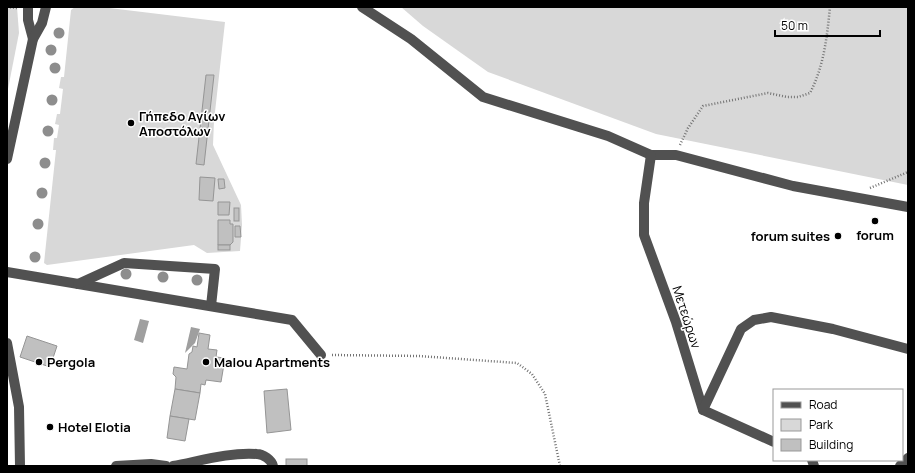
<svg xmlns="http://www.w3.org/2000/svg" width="915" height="473" viewBox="0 0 915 473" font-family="Manrope,sans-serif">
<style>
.green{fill:#d8d8d8}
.water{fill:#9f9f9f}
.building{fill:#c0c0c0;stroke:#959595}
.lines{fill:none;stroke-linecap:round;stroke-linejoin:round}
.path{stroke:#737373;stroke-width:2.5;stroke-dasharray:1 2;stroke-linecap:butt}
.minor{stroke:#515151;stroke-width:10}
.tree{fill:#8d8d8d}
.poi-dot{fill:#000;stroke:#fff;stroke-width:1.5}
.labels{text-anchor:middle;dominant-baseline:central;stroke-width:3;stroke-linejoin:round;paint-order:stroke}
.poi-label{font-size:13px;font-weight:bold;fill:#000;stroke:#fff;text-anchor:start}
.street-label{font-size:13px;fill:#000;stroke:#fff}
</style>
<rect width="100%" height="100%" fill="#fff"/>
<!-- green -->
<g class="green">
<polygon points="7,7 17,7 19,33 7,94"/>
<polygon points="75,7 101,7 225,22 214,121 213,145 241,205 242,225 240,251 207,253 194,245 47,265 44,263 56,150 53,150 54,138 57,138 59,125 55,124 57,114 60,114 63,89 59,88 61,77 64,77 71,10"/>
<polygon points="401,7 908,7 908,185 656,134 488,72 423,26"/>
</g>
<!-- water -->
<g class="water">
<polygon points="140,319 149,321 143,343 134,340"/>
<polygon points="191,327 200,329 195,343 185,353"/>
</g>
<!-- building -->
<g class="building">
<polygon points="206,75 214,75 204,165 196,164"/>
<polygon points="200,177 215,178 213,201 199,200"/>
<polygon points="218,179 224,179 225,188 219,189"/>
<polygon points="218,202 230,202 229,215 218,215"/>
<rect x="234" y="208" width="5" height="13"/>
<polygon points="218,220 230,220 230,224 233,224 233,242 230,245 218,245"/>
<polygon points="235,226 240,226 241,237 235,237"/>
<rect x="218" y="245" width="12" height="5"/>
<polygon points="199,333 210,335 208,349 217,350 216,357 225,358 221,382 206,380 205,385 201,384 200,393 175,389 176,377 173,374 174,367 187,369 189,354 192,352 193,346 197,347"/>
<polygon points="27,336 57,346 50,367 20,357"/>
<polygon points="175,389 200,393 195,420 170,416"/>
<polygon points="287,389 291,430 267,433 264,391"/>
<polygon points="170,416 189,419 185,441 167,438"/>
<rect x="286" y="459" width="21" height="7"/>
</g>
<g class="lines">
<!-- path -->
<g class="path">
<polyline points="7,7 17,8"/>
<path d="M680 145 688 128 703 106 768 93 787 97H798L810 93C824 66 827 37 830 7"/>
<polyline points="870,188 908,172"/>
<polyline points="332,355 419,356 517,363 532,374 545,394 560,466"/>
</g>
<!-- minor -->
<g class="minor">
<polyline points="28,7 28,20 33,39"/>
<polyline points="362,7 411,39 483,97 608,136 651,155 676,155 793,186 908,207"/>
<polyline points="651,155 644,203 644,235 676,322 703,410 774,442"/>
<polyline points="7,159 33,39 42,23 46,7"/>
<polyline points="7,272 292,320 321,355"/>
<polyline points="78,284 124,263 215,269 211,306"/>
<polyline points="7,343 19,407 20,466"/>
<polyline points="703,410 741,329 754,320 771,317 833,329 908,349"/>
<polyline points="812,460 814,466"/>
<polyline points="116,466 151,464 166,466"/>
<path d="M173 466C200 461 229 452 257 454 263 454 272 460 273 466"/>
<polyline points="900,466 908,458"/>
</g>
</g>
<!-- trees -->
<g class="tree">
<circle cx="59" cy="33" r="5.5"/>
<circle cx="51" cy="50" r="5.5"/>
<circle cx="55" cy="68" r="5.5"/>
<circle cx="52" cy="100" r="5.5"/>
<circle cx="48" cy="131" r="5.5"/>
<circle cx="45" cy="163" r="5.5"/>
<circle cx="42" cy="193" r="5.5"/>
<circle cx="38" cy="224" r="5.5"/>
<circle cx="35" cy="257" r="5.5"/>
<circle cx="126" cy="274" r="5.5"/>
<circle cx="163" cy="277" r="5.5"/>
<circle cx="197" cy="280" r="5.5"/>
</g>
<!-- markers -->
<g class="poi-dot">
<circle cx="131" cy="123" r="4"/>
<circle cx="875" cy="221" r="4"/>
<circle cx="838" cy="236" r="4"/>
<circle cx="39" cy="362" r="4"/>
<circle cx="206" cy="362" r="4"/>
<circle cx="50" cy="427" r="4"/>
</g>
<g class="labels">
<!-- poi labels -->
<g class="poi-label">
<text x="139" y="116">Γήπεδο Αγίων<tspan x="139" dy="15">Αποστόλων</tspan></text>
<text x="875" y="235" text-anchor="middle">forum</text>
<text x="830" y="236" text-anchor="end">forum suites</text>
<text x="47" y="362">Pergola</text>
<text x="214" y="362">Malou Apartments</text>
<text x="58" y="427">Hotel Elotia</text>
</g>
<!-- street labels -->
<g class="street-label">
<text transform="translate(687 317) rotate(72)">Μετεώρων</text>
</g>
</g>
<!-- border -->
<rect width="915" height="473" fill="none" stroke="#000000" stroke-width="16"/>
<!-- legend -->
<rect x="773" y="389" width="130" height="72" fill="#ffffff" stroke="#999999"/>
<rect x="781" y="402" width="20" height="6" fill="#515151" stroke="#999999"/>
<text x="809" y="409" font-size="12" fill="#000000">Road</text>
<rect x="781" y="419" width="20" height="12" fill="#d8d8d8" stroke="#999999"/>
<text x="809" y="429" font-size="12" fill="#000000">Park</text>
<rect x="781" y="439" width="20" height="12" fill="#c0c0c0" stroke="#999999"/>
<text x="809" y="449" font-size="12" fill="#000000">Building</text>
<!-- scale -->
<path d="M775 30v6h105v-6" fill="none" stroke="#000000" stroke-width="2"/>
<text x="781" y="30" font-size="12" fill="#000000" stroke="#ffffff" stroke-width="3" paint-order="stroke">50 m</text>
</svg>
